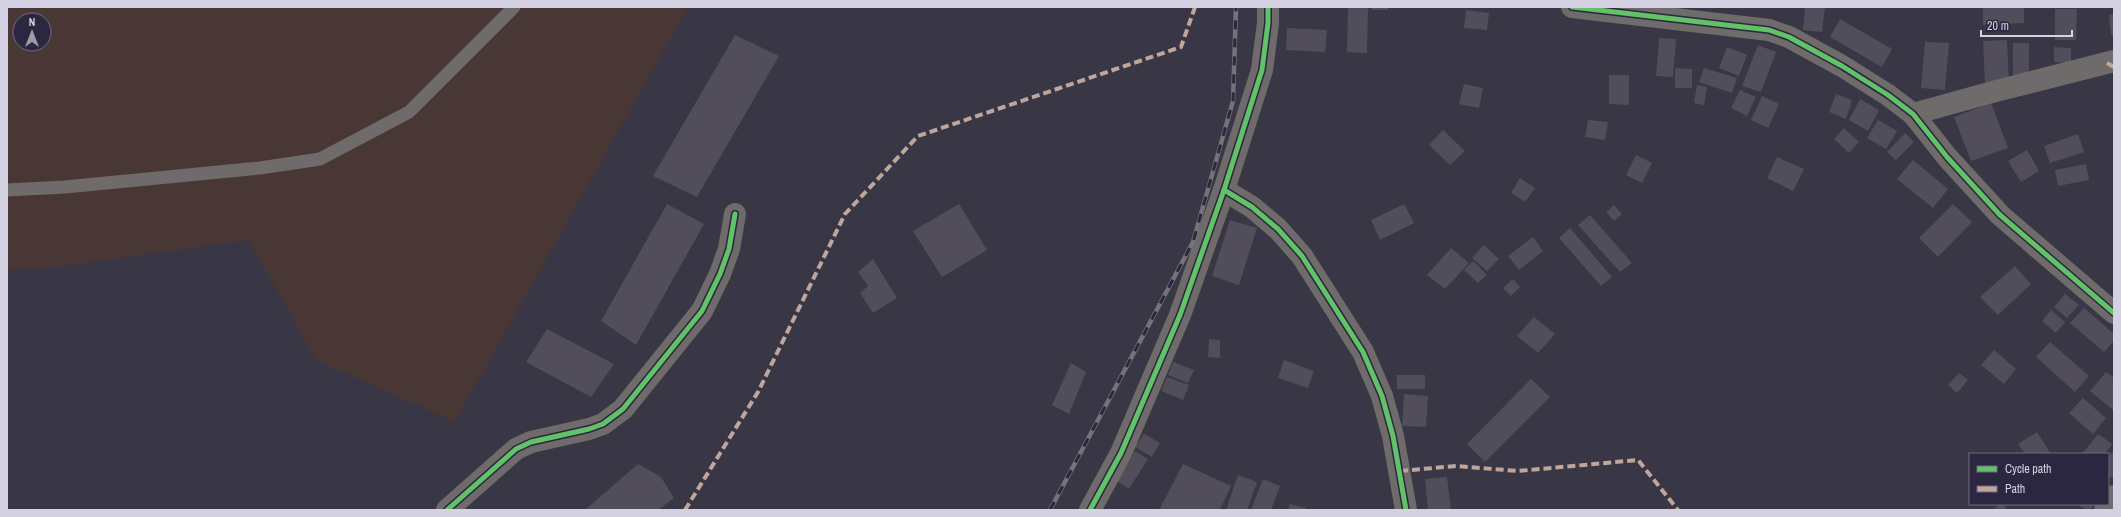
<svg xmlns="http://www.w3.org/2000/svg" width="2121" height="517" viewBox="0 0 2121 517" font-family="'Archivo Narrow',sans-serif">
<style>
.industrial{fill:#493736;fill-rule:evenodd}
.building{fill:#524d5a}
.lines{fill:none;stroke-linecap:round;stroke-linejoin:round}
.lane{stroke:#6f6b6a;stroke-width:13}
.street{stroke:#6f6b6a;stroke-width:22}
.rail-casing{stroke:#757377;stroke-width:4.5}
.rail{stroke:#2c2740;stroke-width:3;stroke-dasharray:9;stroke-linecap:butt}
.quiet{stroke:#c0a59a;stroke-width:4;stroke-dasharray:8 4;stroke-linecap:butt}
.cycleway-casing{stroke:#2c2740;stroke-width:8}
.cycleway{stroke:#61c268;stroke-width:5}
</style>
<rect width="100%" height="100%" fill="#393745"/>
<!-- industrial -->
<path class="industrial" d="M7 7H688L455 422 316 360 249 240 34 270H7ZM20 20H44V44H20Z"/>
<!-- building -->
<g class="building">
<polygon points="1348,7 1368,7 1367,53 1347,52"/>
<rect x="1372" y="7" width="16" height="3"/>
<polygon points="1805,7 1825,7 1822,32 1803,30"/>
<polygon points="1983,7 2024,7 2024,23 1983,25"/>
<polygon points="2055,9 2077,9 2076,40 2055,40"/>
<polygon points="1466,10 1489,13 1487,30 1464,28"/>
<polygon points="2114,14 2114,35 2111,35 2109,15"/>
<polygon points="1840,19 1892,49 1882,67 1830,37"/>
<polygon points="1287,28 1327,30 1325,52 1286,50"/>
<polygon points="735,35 779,56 697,197 653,176"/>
<polygon points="1659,38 1676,39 1673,77 1656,76"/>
<polygon points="2007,40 2009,84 1985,85 1983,41"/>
<polygon points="1925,42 1949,43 1945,90 1921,88"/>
<polygon points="2013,43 2029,43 2029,77 2013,78"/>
<polygon points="1758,45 1776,52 1761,92 1742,86"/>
<polygon points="1727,47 1747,55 1739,76 1719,68"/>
<polygon points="2054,47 2071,48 2071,63 2054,62"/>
<polygon points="1675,68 1692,69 1692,88 1675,88"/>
<polygon points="1704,68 1737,78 1732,93 1699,82"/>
<polygon points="1609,75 1629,75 1629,105 1609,104"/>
<polygon points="1464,84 1483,88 1479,108 1459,104"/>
<polygon points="1697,85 1707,87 1704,105 1694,103"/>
<polygon points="1740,90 1756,97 1747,116 1731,108"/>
<polygon points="1836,94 1852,100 1846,119 1829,112"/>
<polygon points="1762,96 1779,104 1768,128 1751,120"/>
<polygon points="1860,99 1879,110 1868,131 1849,120"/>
<polygon points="1991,103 2008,148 1971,161 1954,117"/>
<polygon points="1588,120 1608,122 1605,140 1585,137"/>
<polygon points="1878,120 1897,131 1886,149 1867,138"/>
<polygon points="1844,128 1859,142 1849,153 1834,139"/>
<polygon points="1443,130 1465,151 1450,165 1429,145"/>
<polygon points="1905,133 1914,142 1896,160 1887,152"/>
<polygon points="2078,134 2084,152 2050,163 2044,146"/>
<polygon points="2027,150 2039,171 2021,182 2008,161"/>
<polygon points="1636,155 1652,163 1642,183 1626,175"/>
<polygon points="1777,157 1804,169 1793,191 1767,178"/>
<polygon points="1913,160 1948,189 1933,208 1897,179"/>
<polygon points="2086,164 2089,180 2058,186 2055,170"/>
<polygon points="1520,178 1535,188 1525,202 1511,193"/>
<polygon points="667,204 704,224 636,345 601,321"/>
<polygon points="959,204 987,250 942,277 913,231"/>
<polygon points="1404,204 1414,223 1380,240 1371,220"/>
<polygon points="1953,204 1972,222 1938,257 1919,238"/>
<polygon points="1614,205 1622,214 1614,221 1606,212"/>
<polygon points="1590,215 1632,263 1620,272 1578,225"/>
<polygon points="1230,220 1257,228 1239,285 1212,276"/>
<polygon points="1570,228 1612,277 1601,286 1559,238"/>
<polygon points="1533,237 1543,251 1519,270 1508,256"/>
<polygon points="1484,245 1499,259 1487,271 1472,258"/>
<polygon points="1451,248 1469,263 1445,289 1427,275"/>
<polygon points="873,259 897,298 873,313 860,293 868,286 858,272"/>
<polygon points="1473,261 1487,275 1478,283 1464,270"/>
<polygon points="2015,266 2031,284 1998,315 1980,297"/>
<polygon points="1513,279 1520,287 1511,296 1503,288"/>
<polygon points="2065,294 2079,305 2067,318 2054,307"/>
<polygon points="2084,308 2114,334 2114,341 2104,352 2070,323"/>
<polygon points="2051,310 2065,322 2056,333 2042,321"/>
<polygon points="1534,317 1555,334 1538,353 1517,336"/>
<polygon points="547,329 614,364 591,397 526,362"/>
<polygon points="1209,339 1220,340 1220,358 1208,357"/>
<polygon points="2050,342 2089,376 2075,392 2036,357"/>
<polygon points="1994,350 2016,369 2004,384 1981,365"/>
<polygon points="1284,360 1314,371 1308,388 1278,378"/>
<polygon points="1173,362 1194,370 1188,383 1168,375"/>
<polygon points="1071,363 1086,372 1069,414 1052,405"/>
<polygon points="2106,372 2114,378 2114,411 2090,391"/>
<polygon points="1959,373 1968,380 1957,393 1948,385"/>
<rect x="1397" y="375" width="28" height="14"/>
<polygon points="1167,377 1189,385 1183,400 1161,391"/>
<polygon points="1531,379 1550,397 1485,462 1467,444"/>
<polygon points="1404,394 1428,396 1426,427 1402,426"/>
<polygon points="2083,398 2106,418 2093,434 2069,413"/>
<polygon points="2037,432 2051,454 2025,454 2018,444"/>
<polygon points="1144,434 1160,443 1152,457 1135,447"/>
<polygon points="2098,434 2112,444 2105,454 2082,454"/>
<polygon points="1135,451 1148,459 1129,489 1117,481"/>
<polygon points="2112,452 2114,454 2114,479 2108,475 2108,458"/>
<polygon points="638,464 661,477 674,498 658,510 585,510"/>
<polygon points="1183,464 1231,486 1220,510 1159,510"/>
<polygon points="1238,475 1257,482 1247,510 1226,510"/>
<polygon points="1447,477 1451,510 1428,510 1425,479"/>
<polygon points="1263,479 1280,486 1271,510 1251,510"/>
<polygon points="1290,504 1306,508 1305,510 1288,510"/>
<polygon points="2000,504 2003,504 2008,510 1993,510"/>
<polygon points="2078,504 2095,504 2090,510 2086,510"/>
</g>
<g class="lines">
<!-- lane -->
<polyline class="lane" points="7,190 65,187 260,168 320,159 409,112 514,7"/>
<!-- street -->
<g class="street">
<polyline points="1572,7 1769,30 1789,37 1842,66 1888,95 1913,114 1947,157 2000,215 2114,313"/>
<polyline points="1913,114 1996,91 2114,61"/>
<polyline points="1224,190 1252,207 1278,229 1302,256 1363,352 1382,396 1393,436 1406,510"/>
<polyline points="447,510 516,449 531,442 589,429 603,424 623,409 702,311 720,274 729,249 735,214"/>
<polyline points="1090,510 1121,453 1180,315 1224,190 1262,70 1268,23 1268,7"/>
<polyline points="2105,510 2114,496"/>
</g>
<!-- rail casing -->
<g class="rail-casing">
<polyline id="rail" points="1050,510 1193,242 1233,101 1236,7"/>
</g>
<!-- rail -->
<use href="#rail" class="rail"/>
<!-- quiet -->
<g class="quiet">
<polyline points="2107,63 2114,67"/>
<polyline points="1400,471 1456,466 1518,471 1638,460 1678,510"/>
<polyline points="685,510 758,392 845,214 918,136 1181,47 1195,7"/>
</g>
<!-- cycleway casing -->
<g class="cycleway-casing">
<g id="cycleway">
<polyline points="1572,7 1769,30 1789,37 1842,66 1888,95 1913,114 1947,157 2000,215 2114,313"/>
<polyline points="1224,190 1252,207 1278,229 1302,256 1363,352 1382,396 1393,436 1406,510"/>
<polyline points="447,510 516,449 531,442 589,429 603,424 623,409 702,311 720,274 729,249 735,214"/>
<polyline points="1090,510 1121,453 1180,315 1224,190 1262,70 1268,23 1268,7"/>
</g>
</g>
<!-- cycleway -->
<use href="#cycleway" class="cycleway"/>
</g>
<!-- border -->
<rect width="2121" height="517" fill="none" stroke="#d4d2e2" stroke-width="16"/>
<!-- legend -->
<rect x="1969" y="453" width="140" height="52" fill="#2c2740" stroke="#6f6b81"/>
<rect x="1977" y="466" width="20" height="6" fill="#61c268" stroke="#6f6b81"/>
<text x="2005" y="473" font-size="12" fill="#d4d2e2">Cycle path</text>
<rect x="1977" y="486" width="20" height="6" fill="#c0a59a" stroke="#6f6b81"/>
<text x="2005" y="493" font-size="12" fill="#d4d2e2">Path</text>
<!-- north arrow -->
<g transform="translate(32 32)"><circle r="19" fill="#2c2740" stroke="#6f6b81"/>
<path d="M0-3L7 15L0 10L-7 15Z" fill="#9e9cab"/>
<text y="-6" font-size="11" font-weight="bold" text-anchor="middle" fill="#d4d2e2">N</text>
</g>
<!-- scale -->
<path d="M1981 30v6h91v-6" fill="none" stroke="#d4d2e2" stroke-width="2"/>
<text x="1987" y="30" font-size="12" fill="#d4d2e2" stroke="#2c2740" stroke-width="3" paint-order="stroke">20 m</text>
</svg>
